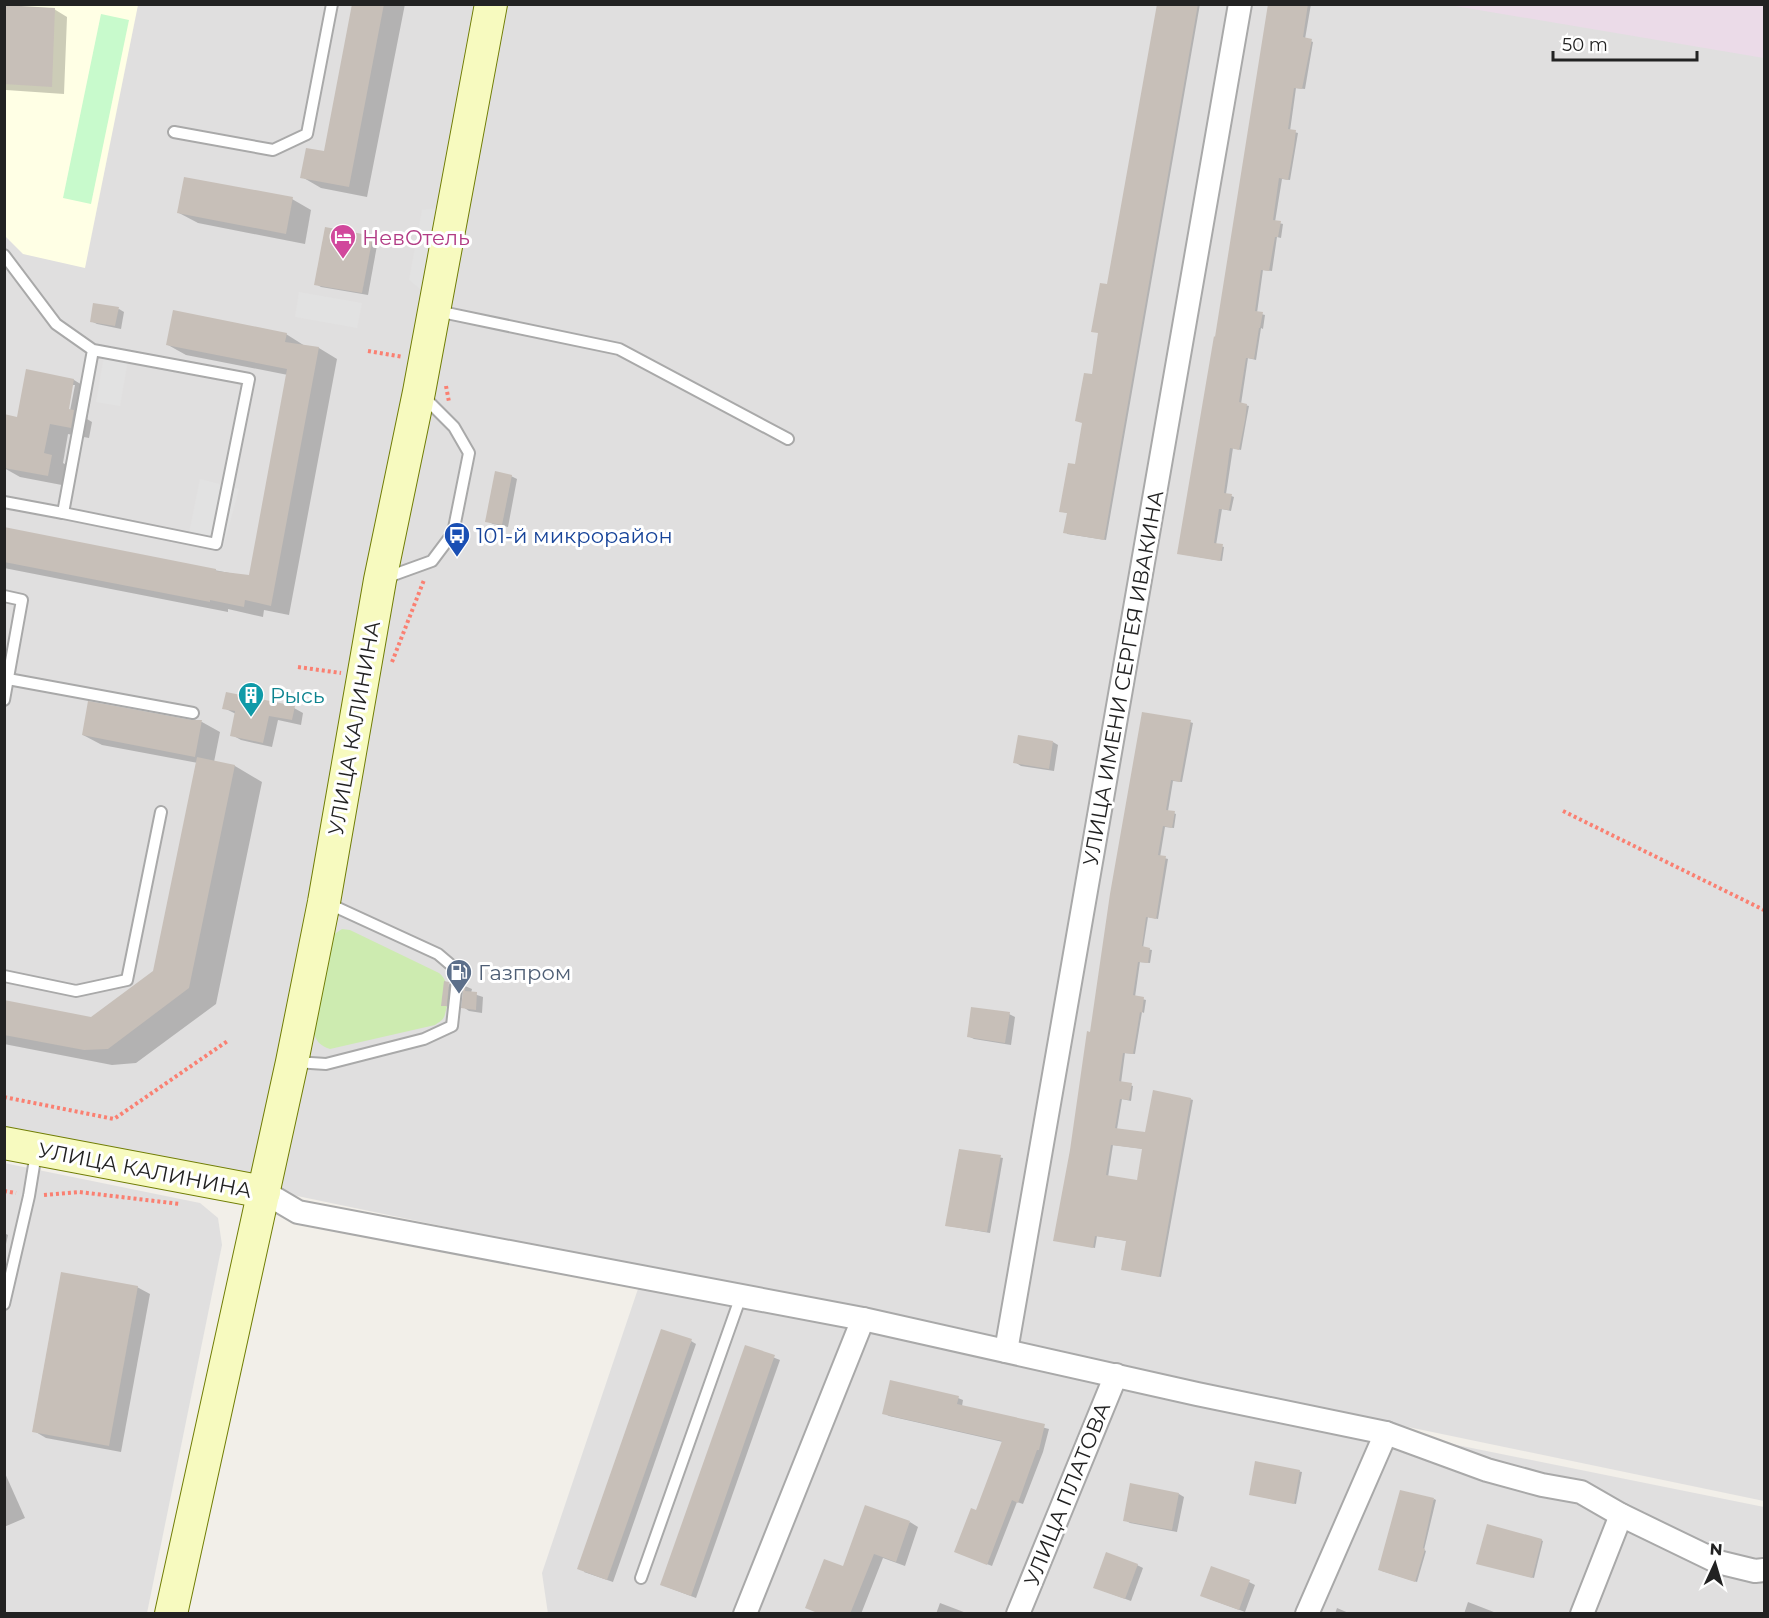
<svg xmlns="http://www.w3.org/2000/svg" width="1769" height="1618" viewBox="0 0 1769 1618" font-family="Montserrat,sans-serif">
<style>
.residential{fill:#e0dfdf}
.industrial{fill:#ebdbe8}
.education{fill:#ffffe5}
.grass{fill:#cdebb0}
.park{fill:#c8facc}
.parking{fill:#e2e2e2}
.shadow{fill:#0003;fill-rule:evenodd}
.building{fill:#c7bfb8;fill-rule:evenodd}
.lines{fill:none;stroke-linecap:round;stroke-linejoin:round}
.lane-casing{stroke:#a9a9a9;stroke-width:14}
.street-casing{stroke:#a9a9a9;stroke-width:26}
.secondary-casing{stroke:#707d05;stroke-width:34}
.path{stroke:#fa8072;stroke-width:4;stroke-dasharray:3 3;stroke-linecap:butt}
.lane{stroke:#fff;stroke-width:10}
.street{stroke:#fff;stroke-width:22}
.secondary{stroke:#f7fabf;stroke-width:32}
.labels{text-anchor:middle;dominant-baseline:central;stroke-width:6;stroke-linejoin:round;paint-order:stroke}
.hotel-label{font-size:21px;fill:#b23c85;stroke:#fff;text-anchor:start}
.transit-label{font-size:21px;fill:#164399;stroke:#fff;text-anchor:start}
.street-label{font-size:21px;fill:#222;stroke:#fff}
.culture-label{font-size:21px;fill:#0d838f;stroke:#fff;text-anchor:start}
.service-label{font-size:21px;fill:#4e5e75;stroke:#fff;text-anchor:start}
</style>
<rect width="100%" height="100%" fill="#f2efe9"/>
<!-- residential -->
<g class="residential">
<polygon points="1615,4 1764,33 1764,1501 278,1192 506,5"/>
<polygon points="5,5 482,5 260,1179 5,1126"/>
<polygon points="4,1163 200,1203 218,1218 222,1245 147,1613 5,1613"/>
<polygon points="641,1280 1764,1507 1764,1613 548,1614 542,1573"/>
</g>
<!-- industrial -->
<polygon class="industrial" points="1449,5 1764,5 1764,58"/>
<!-- education -->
<polygon class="education" points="4,5 138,5 85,268 23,254 5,236"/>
<!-- grass -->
<path class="grass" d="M342 929 350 930 439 973C450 981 449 1001 445 1014 444 1020 439 1022 435 1025L330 1049C320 1046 316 1041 313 1031L330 937Z"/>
<!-- park -->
<polygon class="park" points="101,14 129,20 91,204 63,198"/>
<!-- parking -->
<g class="parking">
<polygon points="438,208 421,290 409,280 422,210"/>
<polygon points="299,292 362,303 357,328 295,317"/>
<polygon points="105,350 129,354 120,406 96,402"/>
<polygon points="200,479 239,489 223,548 188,538"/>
</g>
<!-- shadow -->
<g class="shadow">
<polygon points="353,4 405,4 367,197 321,188 302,177 325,153"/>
<polygon points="1158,4 1200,4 1106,540 1067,534 1068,513 1063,512 1077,466"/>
<polygon points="1270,4 1311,4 1305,39 1313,42 1305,89 1296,88 1290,131 1298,133 1290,180 1282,179 1275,222 1283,224 1281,238 1277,237 1272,271 1263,270 1257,313 1265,315 1263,329 1261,328 1256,360 1248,358 1241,404 1249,406 1246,422 1241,450 1233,448 1226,494 1234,497 1231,511 1222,509 1216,545 1224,547 1222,561 1181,554"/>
<polygon points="4,6 54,9 67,17 64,94 6,90 4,105"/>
<polygon points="292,199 311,210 305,244 198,223 179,213"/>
<polygon points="372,237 378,240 368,295 321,287 316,284"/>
<polygon points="119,309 124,312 121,329 97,324 91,321"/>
<polygon points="286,334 305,346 319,348 337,359 289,615 264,610 263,617 228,609 228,612 4,568 4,529 250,577 288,375 186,355 168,345"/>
<path d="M27 371 74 380 92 391 87 419 92 422 89 438 68 434 63 463 70 467 67 486 20 477 4 468 18 419ZM72 385H75L69 416H66Z"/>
<polygon points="511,476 517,479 508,527 493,524 487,521"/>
<polygon points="224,708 294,708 303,713 301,725 278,720 272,747 241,740 232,735 236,714"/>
<polygon points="202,722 220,732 214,762 235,766 262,782 216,1004 136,1063 112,1065 4,1044 4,1002 91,1019 155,972 198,763 102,745 83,735"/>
<path d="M1190 722 1193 723 1182 782 1173 781 1168 811 1176 814 1174 828 1165 827 1160 857 1168 859 1158 919 1148 917 1143 948 1152 950 1150 963 1140 962 1135 997 1146 1000 1144 1013 1142 1012 1135 1054 1125 1053 1121 1083 1133 1086 1131 1101 1122 1099 1117 1129 1147 1134 1190 1099 1193 1100 1161 1277 1125 1270 1127 1241 1097 1236 1095 1248 1055 1240 1091 1033 1111 894ZM1113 1145 1144 1149 1138 1182 1108 1177Z"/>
<polygon points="1053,742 1058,745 1054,771 1021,766 1015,762"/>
<polygon points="449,984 451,985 449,1007 443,1005"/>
<polygon points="465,986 472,989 471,993 483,997 482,1013 469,1011 463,1007"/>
<polygon points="1009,1014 1015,1017 1011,1045 974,1039 968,1036"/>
<polygon points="960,1150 1003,1158 990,1233 949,1226"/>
<polygon points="4,1233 8,1235 4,1253"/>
<polygon points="137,1287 150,1294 121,1452 46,1438 34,1431"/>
<polygon points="691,1341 696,1344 613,1582 584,1572"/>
<polygon points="746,1347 780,1360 696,1598 662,1585"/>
<polygon points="958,1398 963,1400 962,1406 1049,1429 1043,1452 1023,1504 1017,1502 992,1566 961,1554 1003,1442 889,1416 884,1413"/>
<polygon points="1256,1462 1302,1472 1296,1504 1253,1495"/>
<polygon points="4,1471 25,1518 4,1527"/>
<polygon points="1179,1494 1184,1497 1177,1532 1130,1523 1125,1520"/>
<polygon points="1434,1499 1436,1500 1424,1550 1426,1551 1417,1582 1382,1571"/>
<polygon points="910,1522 918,1527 905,1566 883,1558 861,1614 819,1614 844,1568"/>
<polygon points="1541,1540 1543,1541 1534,1578 1480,1564"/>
<polygon points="1137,1565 1143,1568 1131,1601 1101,1590"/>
<polygon points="1249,1582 1255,1585 1245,1612 1207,1598"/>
<polygon points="1468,1602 1499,1614 1464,1614"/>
<polygon points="940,1603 969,1614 936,1614"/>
<polygon points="1337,1608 1351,1614 1335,1614"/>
</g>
<!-- building -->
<g class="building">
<polygon points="352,4 384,4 349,187 300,178 306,148 324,151"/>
<polygon points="1157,4 1198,4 1104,540 1063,533 1067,513 1059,512 1068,463 1075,464 1082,423 1075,421 1084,373 1092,374 1098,333 1091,332 1100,283 1107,284"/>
<polygon points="1268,4 1308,4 1303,37 1312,39 1302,89 1294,88 1288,129 1296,130 1294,146 1288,180 1279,178 1273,220 1281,221 1278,237 1275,237 1269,271 1261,270 1255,311 1263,312 1260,328 1259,328 1254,359 1246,358 1239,402 1247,404 1245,420 1239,450 1230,448 1224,493 1232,494 1229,510 1219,509 1214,543 1223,544 1220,561 1177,554 1214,336 1215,337"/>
<polygon points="4,5 55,8 52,87 4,84"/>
<polygon points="184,177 293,197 286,234 177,213"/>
<polygon points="325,227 373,236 362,293 314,285"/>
<polygon points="93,303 119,307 115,326 90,322"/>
<polygon points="173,310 287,333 285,342 319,347 271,606 245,600 244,607 210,600 210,602 4,562 4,527 216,569 216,571 249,575 287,369 166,345"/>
<polygon points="26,369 74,379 69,409 74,410 71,428 50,424 44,453 52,455 48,476 4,468 4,414 17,417"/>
<polygon points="495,471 512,475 502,525 485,522"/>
<polygon points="226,692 295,706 292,720 269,716 263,743 230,736 235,711 222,709"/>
<polygon points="88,701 192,720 202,720 195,757 82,735"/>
<path d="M1142 712 1191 720 1180 782 1171 780 1166 810 1175 811 1172 828 1163 826 1158 855 1166 856 1156 919 1146 917 1142 946 1150 948 1148 963 1138 962 1133 995 1144 997 1142 1013 1140 1012 1133 1054 1123 1053 1119 1081 1132 1083 1129 1100 1120 1099 1115 1128 1145 1132 1153 1090 1191 1098 1159 1277 1121 1270 1126 1241 1095 1236 1093 1248 1053 1241 1070 1150 1087 1031 1090 1032 1110 894ZM1111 1145 1142 1149 1137 1180 1106 1175Z"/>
<polygon points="1018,735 1053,741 1049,769 1013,763"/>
<polygon points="197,757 235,765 189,988 108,1049 84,1050 4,1035 4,1000 91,1017 153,971"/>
<polygon points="444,981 449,982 447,1006 441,1006"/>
<polygon points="464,984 466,984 465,991 477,992 476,1010 461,1008"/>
<polygon points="971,1007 1010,1012 1005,1043 967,1037"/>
<polygon points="959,1149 1001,1155 987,1232 945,1226"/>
<polygon points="61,1272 138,1286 109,1446 32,1432"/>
<polygon points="661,1329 692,1339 607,1580 577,1569"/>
<polygon points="745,1345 775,1355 691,1596 660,1585"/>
<polygon points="890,1380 959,1396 957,1404 1045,1424 1039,1450 1037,1450 1018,1503 1012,1500 987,1565 954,1552 971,1508 976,1510 1002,1441 882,1414"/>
<polygon points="1255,1461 1300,1470 1294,1504 1249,1495"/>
<polygon points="1130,1483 1179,1493 1172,1530 1123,1521"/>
<polygon points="1400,1490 1434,1498 1423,1548 1425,1549 1415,1582 1378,1570"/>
<polygon points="865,1505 910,1521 896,1562 874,1554 850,1614 820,1614 805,1608 824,1559 843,1566"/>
<polygon points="1487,1524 1542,1539 1532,1578 1476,1564"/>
<polygon points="1106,1552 1138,1564 1125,1599 1093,1588"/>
<polygon points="1211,1566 1250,1580 1239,1610 1200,1596"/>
</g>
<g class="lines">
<!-- lane casing -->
<g class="lane-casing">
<g id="lane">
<polyline points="174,132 273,150 307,134 332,4"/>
<polyline points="4,255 56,324 93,350 63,513 216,544 249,379 93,350"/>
<polyline points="437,311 619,349 788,439"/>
<polyline points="4,502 63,513"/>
<polyline points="385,578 432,561 453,533 469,453 454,427 423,396"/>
<polyline points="4,596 22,600 4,700"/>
<polyline points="8,679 193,713"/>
<polyline points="4,976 76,991 127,980 161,812"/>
<polyline points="295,1062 326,1064 424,1039 452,1026 458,971 438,954 327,903"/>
<polyline points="4,1304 29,1196 36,1153"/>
<polyline points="641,1578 741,1296"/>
</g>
</g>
<!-- street casing -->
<g class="street-casing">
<g id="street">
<polyline points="264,1192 298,1212 863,1319 1197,1394 1386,1433 1487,1470 1542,1485 1581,1492 1621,1515 1718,1562 1755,1571 1764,1570"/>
<polyline points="1006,1351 1240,4"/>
<polyline points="745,1614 863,1319"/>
<polyline points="1018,1614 1116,1375"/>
<polyline points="1307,1614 1386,1433"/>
<polyline points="1582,1614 1621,1515"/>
</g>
</g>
<!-- secondary casing -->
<g class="secondary-casing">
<g id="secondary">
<polyline points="4,1143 264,1192"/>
<polyline points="171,1614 292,1062 324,902 380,580 419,392 491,4"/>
</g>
</g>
<!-- path -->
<g class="path">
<polyline points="368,351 403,357"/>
<polyline points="446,386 449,402"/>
<polyline points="392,662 424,580"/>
<polyline points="298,667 341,673"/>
<polyline points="1563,811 1764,910"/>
<polyline points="4,1097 114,1119 229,1040"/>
<polyline points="4,1191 16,1193"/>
<polyline points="44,1195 79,1192 180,1204"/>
</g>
<!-- lane -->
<use href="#lane" class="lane"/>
<!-- street -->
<use href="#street" class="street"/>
<!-- secondary -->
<use href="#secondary" class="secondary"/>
</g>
<!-- icons -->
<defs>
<g id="hotel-pin" transform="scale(1.35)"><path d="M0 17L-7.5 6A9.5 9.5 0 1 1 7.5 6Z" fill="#d1479c" stroke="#fff"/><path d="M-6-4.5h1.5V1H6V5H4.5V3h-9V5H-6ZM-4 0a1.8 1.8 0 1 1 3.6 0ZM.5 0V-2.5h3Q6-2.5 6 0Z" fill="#fff"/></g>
<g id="bus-pin" transform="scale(1.35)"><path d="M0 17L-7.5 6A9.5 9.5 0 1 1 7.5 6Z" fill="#1a4fb4" stroke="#fff"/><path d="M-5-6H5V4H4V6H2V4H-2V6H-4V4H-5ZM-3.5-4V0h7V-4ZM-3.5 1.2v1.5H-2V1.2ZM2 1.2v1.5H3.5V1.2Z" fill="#fff"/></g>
<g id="building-pin" transform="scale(1.35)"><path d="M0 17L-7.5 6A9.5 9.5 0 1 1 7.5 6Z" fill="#0f9aa8" stroke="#fff"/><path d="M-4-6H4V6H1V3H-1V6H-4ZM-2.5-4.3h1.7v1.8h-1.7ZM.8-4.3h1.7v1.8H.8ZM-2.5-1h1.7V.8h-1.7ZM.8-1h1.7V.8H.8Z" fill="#fff"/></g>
<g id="fuel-pin" transform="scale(1.35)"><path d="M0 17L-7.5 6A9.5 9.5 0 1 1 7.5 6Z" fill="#5c6f8a" stroke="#fff"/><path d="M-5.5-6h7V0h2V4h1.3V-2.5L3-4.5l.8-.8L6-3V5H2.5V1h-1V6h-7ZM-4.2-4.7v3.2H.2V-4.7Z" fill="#fff"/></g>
</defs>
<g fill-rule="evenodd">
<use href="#hotel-pin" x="343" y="237"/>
<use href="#bus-pin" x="457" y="535"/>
<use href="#building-pin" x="251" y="695"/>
<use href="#fuel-pin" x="459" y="972"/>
</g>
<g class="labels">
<!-- hotel labels -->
<g class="hotel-label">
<text x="362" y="237">НевОтель</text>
</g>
<!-- transit labels -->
<g class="transit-label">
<text x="476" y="535">101-й микрорайон</text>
</g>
<!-- street labels -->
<g class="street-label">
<text transform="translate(1123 678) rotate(-80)">УЛИЦА ИМЕНИ СЕРГЕЯ ИВАКИНА</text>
<text transform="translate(354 728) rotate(-80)">УЛИЦА КАЛИНИНА</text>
<text transform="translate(145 1170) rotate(11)">УЛИЦА КАЛИНИНА</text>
<text transform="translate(1067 1494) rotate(-68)">УЛИЦА ПЛАТОВА</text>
</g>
<!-- culture labels -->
<g class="culture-label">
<text x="270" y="695">Рысь</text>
</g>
<!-- service labels -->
<g class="service-label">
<text x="478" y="972">Газпром</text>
</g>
</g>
<!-- border -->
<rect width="1769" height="1618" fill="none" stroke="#222222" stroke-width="12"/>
<!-- north arrow -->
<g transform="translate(1715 1564) rotate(4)" stroke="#ffffff" stroke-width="4.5" paint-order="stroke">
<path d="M0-4.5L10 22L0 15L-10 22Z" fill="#222222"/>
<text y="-9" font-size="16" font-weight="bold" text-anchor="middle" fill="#222222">N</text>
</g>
<!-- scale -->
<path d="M1553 51v9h144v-9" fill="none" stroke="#222222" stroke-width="3"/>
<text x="1562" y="51" font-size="18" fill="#222222" stroke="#ffffff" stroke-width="4.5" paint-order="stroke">50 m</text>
</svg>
